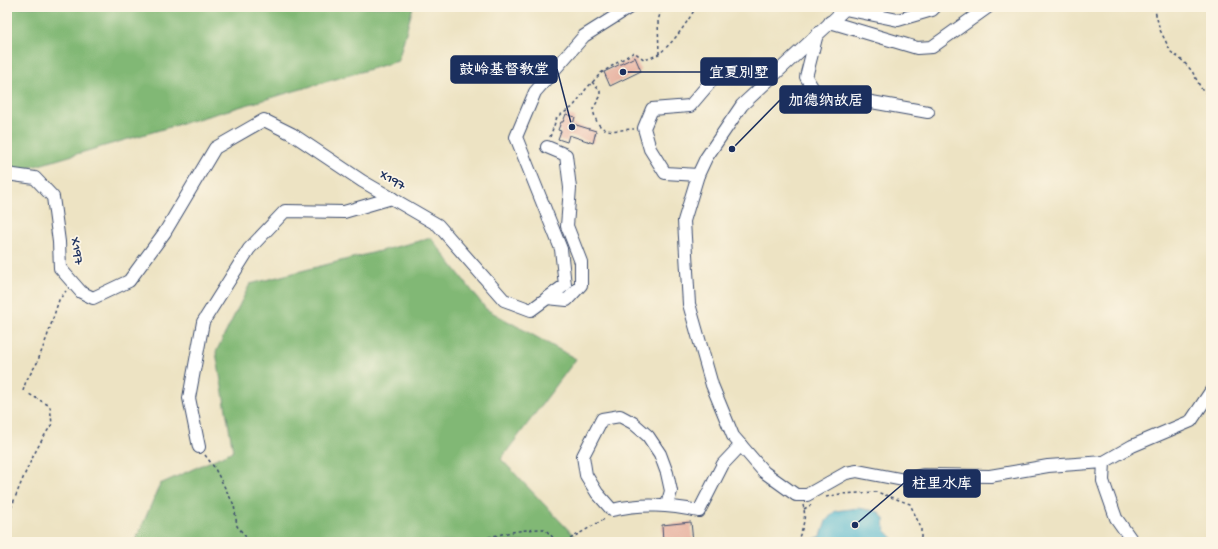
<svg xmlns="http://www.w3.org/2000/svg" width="1218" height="549" viewBox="0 0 1218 549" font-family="'Gochi Hand','LXGW WenKai TC',sans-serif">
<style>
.forest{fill:#81b874;stroke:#4e7469}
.water{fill:#4fb6cd;stroke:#357296}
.building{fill:#e8b4a3}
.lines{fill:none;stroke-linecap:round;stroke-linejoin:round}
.minor-casing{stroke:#3a4a6d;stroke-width:14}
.path{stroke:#3a4a6d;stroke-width:1.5;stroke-dasharray:3 3;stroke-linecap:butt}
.minor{stroke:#fff;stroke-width:12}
.labels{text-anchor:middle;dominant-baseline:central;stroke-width:3.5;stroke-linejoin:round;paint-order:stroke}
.street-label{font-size:14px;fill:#1b2f5e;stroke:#fcf5e5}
.leader{fill:none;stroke:#1b2f5e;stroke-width:1.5}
.callout-dot{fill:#1b2f5e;stroke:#fcf5e5;stroke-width:1.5}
.callout{fill:#1b2f5e;stroke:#1b2f5e;stroke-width:1.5}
.callout-label{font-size:15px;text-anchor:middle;font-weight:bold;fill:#fff}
</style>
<rect width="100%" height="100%" fill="#fcf5e5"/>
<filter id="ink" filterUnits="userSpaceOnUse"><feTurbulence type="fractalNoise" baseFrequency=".025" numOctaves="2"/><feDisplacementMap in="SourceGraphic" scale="8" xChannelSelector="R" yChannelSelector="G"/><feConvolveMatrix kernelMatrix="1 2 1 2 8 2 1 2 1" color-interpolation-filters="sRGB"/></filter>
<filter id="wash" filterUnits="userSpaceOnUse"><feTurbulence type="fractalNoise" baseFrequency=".012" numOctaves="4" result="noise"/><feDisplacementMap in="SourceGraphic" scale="16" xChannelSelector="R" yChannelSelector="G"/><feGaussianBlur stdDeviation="0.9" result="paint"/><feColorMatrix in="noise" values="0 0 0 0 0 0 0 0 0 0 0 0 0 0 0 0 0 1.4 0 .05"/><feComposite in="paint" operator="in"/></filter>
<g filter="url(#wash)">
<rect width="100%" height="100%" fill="#ede3c3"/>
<!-- forest -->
<g class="forest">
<polygon points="7,7 413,7 398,61 11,173 7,176"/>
<polygon points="431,238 486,309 576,359 501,459 580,542 135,542 160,484 233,451 216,352 250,284"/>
</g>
<!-- water -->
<polygon class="water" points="859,508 879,512 884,519 885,530 897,542 807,542 821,536 826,521 835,511"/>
<g id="blocks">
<!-- building -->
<g class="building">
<polygon points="635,57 641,71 610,86 604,72"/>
<polygon points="566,114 575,117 573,124 596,131 593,143 569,135 567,142 558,139 561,131 558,130 561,122 563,122"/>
<polygon points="691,522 693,542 663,542 662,525"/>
</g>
</g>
</g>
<g filter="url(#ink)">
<use href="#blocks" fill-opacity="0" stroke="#3a4a6d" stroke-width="1"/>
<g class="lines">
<!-- minor casing -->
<g class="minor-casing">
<g id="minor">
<polyline points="935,7 932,10 898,20 845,9 742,105 706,158 698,175 684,221 689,304 712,385 733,436 764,472 796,495 807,495 846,473 857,471 904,480 923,475 990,476 1048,466 1104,462 1103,481 1116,518 1133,542"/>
<polyline points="830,22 917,48 932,47 988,7"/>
<polyline points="817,34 806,77 815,92 928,112"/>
<polyline points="7,174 35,178 53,197 59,242 60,268 81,292 93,298 129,281 165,232 215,148 264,120 292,134 362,181 438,225 504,300 531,310 565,285 561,249 516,137 535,92 584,36 630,7"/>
<polyline points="698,175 665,173 650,149 644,128 652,109 690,106 724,66"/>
<polyline points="547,298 567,300 581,285 581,262 567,226 570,188 566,155 547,147"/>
<polyline points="199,447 189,398 203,322 249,249 285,211 344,212 392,198"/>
<polyline points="1104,462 1132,446 1191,421 1211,391"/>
<path d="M667 505 671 491 667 473 660 454 648 436 633 423 620 416 602 419 583 456 586 475 597 493 612 510C642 503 669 505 699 511L723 464 741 445"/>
</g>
</g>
<!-- path -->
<g class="path">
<polyline points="1154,7 1160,30 1171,52 1183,61 1192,71 1202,90 1211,97"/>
<polyline points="659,54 658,21 662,7"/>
<path d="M592 82 600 91V97L593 109C598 137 612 130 634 129"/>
<path d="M550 137 557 117 573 107 586 89 601 73 634 52 645 60C650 58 656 56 660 53 674 42 687 23 696 7"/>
<polyline points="23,391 26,381 37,363 47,337 59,300 66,291"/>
<polyline points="205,455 214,467 234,505 237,526 250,542"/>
<polyline points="826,497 840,494 877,492 910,504 921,528 921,542"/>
<polyline points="804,509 811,505"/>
<path d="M7 519C19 487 32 453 52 424L50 406 29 394"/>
<polyline points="7,526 10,542"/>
<path d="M471 542C496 535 519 529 545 529L557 542"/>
<polyline points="565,542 606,518"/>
<path d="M797 542C802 530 807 518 803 505"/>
</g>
<!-- minor -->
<use href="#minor" class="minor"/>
</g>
</g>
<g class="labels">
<!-- street labels -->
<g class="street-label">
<text transform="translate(392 181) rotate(30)">X197</text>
<text transform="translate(76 251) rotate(81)">X197</text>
</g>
</g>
<!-- callouts -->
<path class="leader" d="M572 127L557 69M623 72L701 72M732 149L780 100M855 525L904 483"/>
<g class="callout-dot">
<circle cx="572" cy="127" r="4"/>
<circle cx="623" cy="72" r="4"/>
<circle cx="732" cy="149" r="4"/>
<circle cx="855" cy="525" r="4"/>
</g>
<g class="callout">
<rect x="451" y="56" width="106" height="27" rx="4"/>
<rect x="701" y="58" width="76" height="27" rx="4"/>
<rect x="780" y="86" width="91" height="27" rx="4"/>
<rect x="904" y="470" width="76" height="27" rx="4"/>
</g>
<g class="callout-label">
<text x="504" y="74">鼓岭基督教堂</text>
<text x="739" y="77">宜夏别墅</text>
<text x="826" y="105">加德纳故居</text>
<text x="942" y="488">柱里水库</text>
</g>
<!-- margin -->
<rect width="1218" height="549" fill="none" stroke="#fcf5e5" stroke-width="24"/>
</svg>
